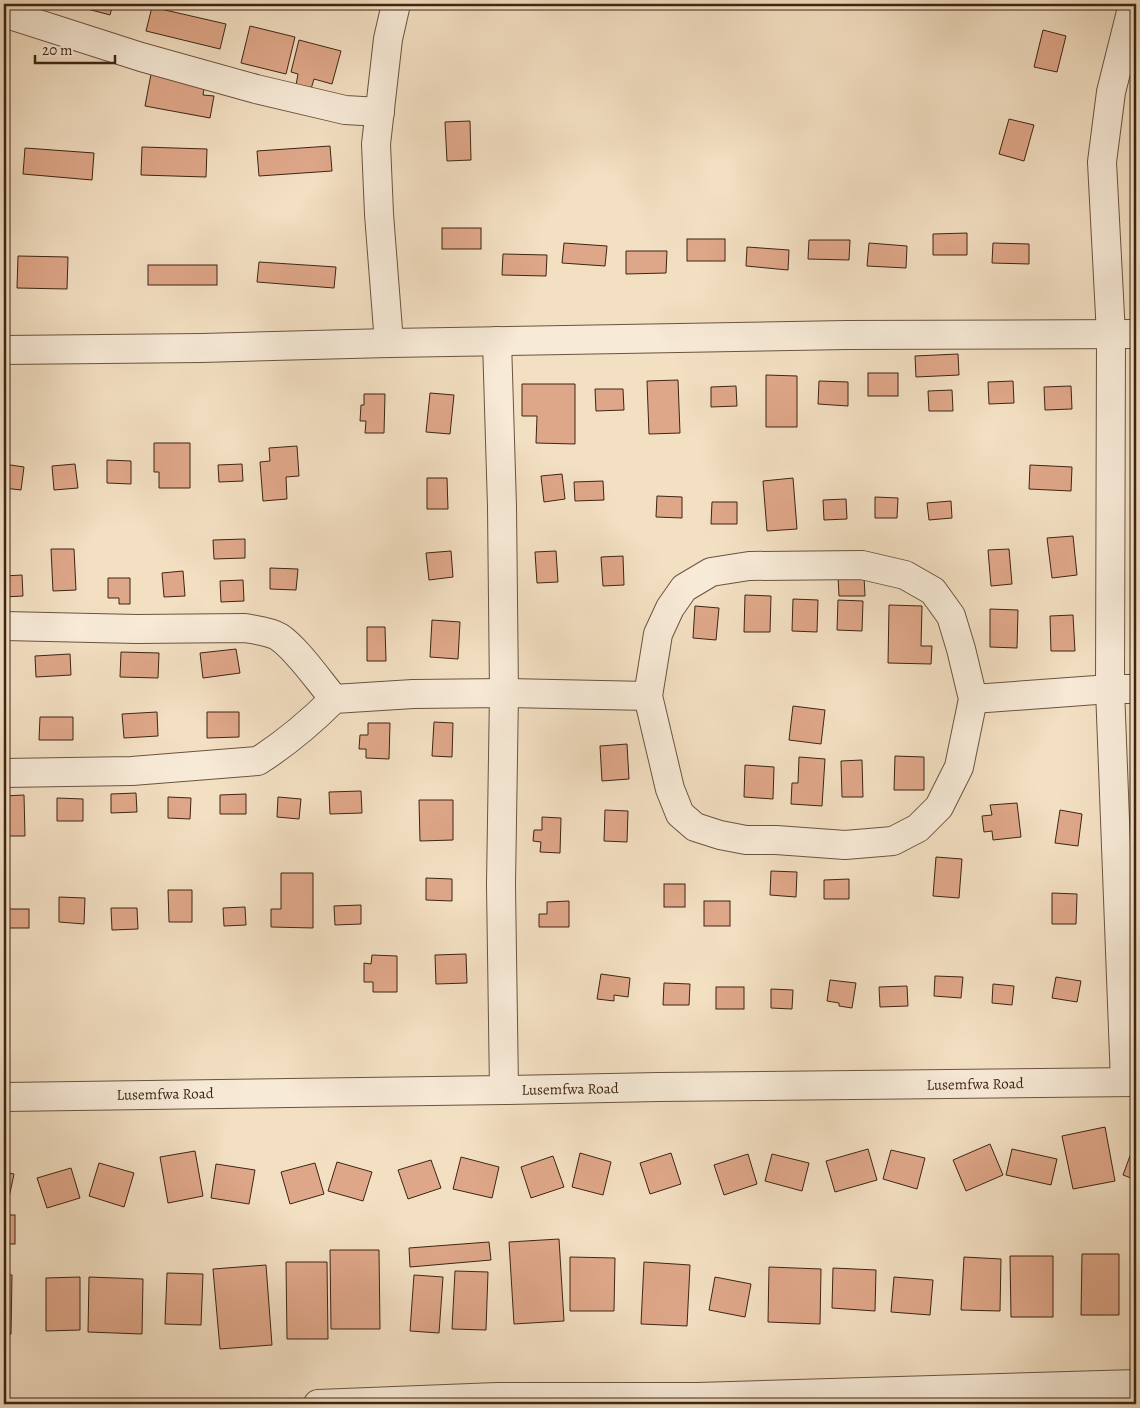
<svg xmlns="http://www.w3.org/2000/svg" width="1140" height="1408" viewBox="0 0 1140 1408" font-family="Alegreya,serif">
<style>
.building{fill:#dfa789;stroke:#3e2513}
.lines{fill:none;stroke-linecap:round;stroke-linejoin:round}
.minor-casing{stroke:#6b543f;stroke-width:30}
.minor{stroke:#f7ead7;stroke-width:28}
.labels{text-anchor:middle;dominant-baseline:central;stroke-width:4;stroke-linejoin:round;paint-order:stroke}
.street-label{font-size:15px;fill:#3e2513;stroke:#f7ead7}
</style>
<rect width="100%" height="100%" fill="#f3dfc2"/>
<filter id="stains"><feTurbulence type="fractalNoise" baseFrequency=".004" numOctaves="4"/><feColorMatrix values="0 0 0 0 .2 0 0 0 0 .09 0 0 0 0 .02 0 0 0 .5 -.17"/></filter>
<radialGradient id="worn" r=".72"><stop offset=".6" stop-color="#630" stop-opacity="0"/><stop offset="1" stop-color="#630" stop-opacity=".3"/></radialGradient>
<!-- building -->
<g class="building">
<polygon points="69,4 113,4 110,15"/>
<polygon points="152,7 226,24 220,49 146,31"/>
<polygon points="250,26 295,37 286,74 241,63"/>
<polygon points="1043,30 1066,36 1057,72 1034,67"/>
<polygon points="299,40 341,51 332,84 314,79 311,89 296,85 298,74 291,72"/>
<polygon points="151,74 205,83 203,95 214,96 210,118 145,106"/>
<polygon points="1009,119 1034,125 1024,161 999,154"/>
<polygon points="470,121 471,160 447,161 445,122"/>
<polygon points="330,146 332,171 259,176 257,151"/>
<polygon points="142,147 207,149 206,177 141,175"/>
<polygon points="25,148 94,153 92,180 23,174"/>
<rect x="442" y="228" width="39" height="21"/>
<polygon points="967,233 967,255 933,255 933,234"/>
<rect x="687" y="239" width="38" height="22"/>
<polygon points="809,240 850,240 849,260 808,259"/>
<polygon points="564,243 607,246 605,266 562,263"/>
<polygon points="869,243 907,246 906,268 867,266"/>
<polygon points="993,243 1029,244 1029,264 992,263"/>
<polygon points="747,247 789,250 788,270 746,266"/>
<polygon points="626,251 667,251 666,273 626,274"/>
<polygon points="503,254 547,255 546,276 502,275"/>
<polygon points="18,256 68,257 67,289 17,288"/>
<polygon points="259,262 336,267 334,288 257,282"/>
<rect x="148" y="265" width="69" height="20"/>
<polygon points="958,354 959,375 916,377 915,356"/>
<rect x="868" y="373" width="30" height="23"/>
<polygon points="766,375 797,376 797,427 766,427"/>
<polygon points="678,380 680,433 649,434 647,381"/>
<polygon points="819,381 848,382 848,406 818,404"/>
<polygon points="1013,381 1014,403 989,404 988,382"/>
<polygon points="522,384 575,384 575,444 536,443 537,416 522,416"/>
<polygon points="736,386 737,406 711,407 711,387"/>
<polygon points="1071,386 1072,409 1045,410 1044,387"/>
<polygon points="595,389 623,389 624,410 596,411"/>
<polygon points="952,390 953,411 929,411 928,391"/>
<polygon points="430,393 454,395 450,434 426,432"/>
<polygon points="364,394 385,394 384,433 365,433 366,421 360,421 361,405 364,405"/>
<polygon points="154,443 190,443 190,488 159,488 159,472 154,472"/>
<polygon points="297,446 299,476 286,477 287,499 263,501 260,462 270,461 269,448"/>
<polygon points="107,460 131,461 131,484 107,483"/>
<polygon points="4,464 24,467 21,490 4,488"/>
<polygon points="75,464 78,488 54,490 52,466"/>
<polygon points="242,464 243,481 219,482 218,465"/>
<polygon points="1030,465 1072,467 1071,491 1029,489"/>
<polygon points="562,474 565,499 544,502 541,476"/>
<polygon points="427,478 447,478 448,509 427,509"/>
<polygon points="793,478 797,529 767,531 763,481"/>
<polygon points="603,481 604,500 575,501 574,482"/>
<polygon points="657,496 682,497 682,518 656,517"/>
<polygon points="875,497 898,498 897,518 875,518"/>
<polygon points="846,499 847,519 824,520 823,500"/>
<polygon points="951,501 952,518 929,520 927,503"/>
<polygon points="712,502 737,502 737,524 711,524"/>
<polygon points="1073,536 1077,575 1052,578 1047,538"/>
<polygon points="245,539 245,558 214,559 213,540"/>
<polygon points="51,549 74,549 76,590 53,591"/>
<polygon points="1009,549 1012,584 991,586 988,550"/>
<polygon points="451,551 453,577 429,580 426,553"/>
<polygon points="556,551 558,582 537,583 535,552"/>
<polygon points="623,556 624,585 603,586 601,557"/>
<polygon points="270,568 298,569 296,590 270,589"/>
<polygon points="183,571 185,596 164,597 162,573"/>
<polygon points="22,575 23,596 4,597 4,576"/>
<polygon points="864,576 865,596 839,596 838,577"/>
<polygon points="108,578 130,578 130,604 119,604 119,598 108,598"/>
<polygon points="243,580 244,601 221,602 220,581"/>
<polygon points="745,595 771,596 770,632 744,632"/>
<polygon points="793,599 818,600 817,632 792,631"/>
<polygon points="838,600 863,601 862,631 837,630"/>
<polygon points="889,605 922,606 921,646 932,646 931,664 888,663"/>
<polygon points="695,606 719,608 716,640 693,638"/>
<polygon points="990,609 1018,610 1017,648 990,647"/>
<polygon points="1073,615 1075,651 1051,651 1050,616"/>
<polygon points="432,620 460,622 458,659 430,657"/>
<polygon points="367,627 385,627 386,661 367,661"/>
<polygon points="236,649 240,673 203,678 200,653"/>
<polygon points="121,652 159,653 158,678 120,677"/>
<polygon points="70,654 71,675 36,677 35,656"/>
<polygon points="793,706 825,710 821,744 789,740"/>
<polygon points="157,712 158,736 124,738 122,714"/>
<polygon points="207,712 239,712 239,737 207,738"/>
<polygon points="40,717 73,717 73,740 39,740"/>
<polygon points="434,722 453,723 452,757 432,756"/>
<polygon points="368,723 390,723 389,759 366,758 366,749 359,749 360,735 368,735"/>
<polygon points="627,744 629,779 602,781 600,746"/>
<polygon points="895,756 924,757 924,790 894,790"/>
<polygon points="799,757 825,759 822,806 791,804 792,783 798,783"/>
<polygon points="862,760 863,797 842,797 841,761"/>
<polygon points="745,765 774,767 773,799 744,797"/>
<polygon points="361,791 362,813 330,814 329,792"/>
<polygon points="136,793 137,812 111,813 111,794"/>
<polygon points="246,794 246,814 220,814 220,795"/>
<polygon points="24,795 25,836 4,836 4,796"/>
<polygon points="168,797 191,798 190,819 168,818"/>
<polygon points="278,797 301,799 299,819 277,817"/>
<polygon points="57,798 83,799 83,821 57,821"/>
<polygon points="419,800 453,800 453,840 420,841"/>
<polygon points="1017,803 1021,837 993,840 992,831 984,832 982,816 992,815 990,805"/>
<polygon points="605,810 628,811 627,842 604,841"/>
<polygon points="1060,810 1082,814 1078,846 1055,843"/>
<polygon points="542,817 561,818 560,853 540,852 541,842 533,841 534,830 542,830"/>
<polygon points="936,857 962,859 959,898 933,896"/>
<polygon points="771,871 797,872 796,897 770,895"/>
<polygon points="281,873 313,873 313,928 271,927 271,909 281,909"/>
<polygon points="426,878 452,879 452,901 426,900"/>
<polygon points="849,879 849,899 824,899 824,880"/>
<rect x="664" y="884" width="21" height="23"/>
<polygon points="168,890 192,890 192,922 169,922"/>
<polygon points="1052,893 1077,894 1076,924 1052,924"/>
<polygon points="59,897 85,898 84,924 59,922"/>
<polygon points="569,901 569,927 539,927 539,914 547,914 547,902"/>
<rect x="704" y="901" width="26" height="25"/>
<polygon points="361,905 361,924 335,925 334,906"/>
<polygon points="245,907 246,925 224,926 223,908"/>
<polygon points="111,908 137,908 138,929 112,930"/>
<rect x="4" y="909" width="25" height="19"/>
<polygon points="466,954 467,983 436,984 435,955"/>
<polygon points="372,955 397,956 397,992 373,992 373,982 364,982 364,963 371,964"/>
<polygon points="601,974 630,978 628,997 614,995 614,1001 597,999"/>
<polygon points="935,976 963,977 961,998 934,996"/>
<polygon points="1056,977 1081,981 1077,1002 1052,998"/>
<polygon points="830,980 856,983 852,1008 839,1006 839,1003 827,1001"/>
<polygon points="664,983 690,984 689,1005 663,1005"/>
<polygon points="993,984 1014,986 1012,1005 992,1003"/>
<polygon points="907,986 908,1006 880,1007 879,987"/>
<rect x="716" y="987" width="28" height="22"/>
<polygon points="771,989 793,990 792,1009 771,1008"/>
<polygon points="1105,1127 1115,1181 1073,1189 1062,1136"/>
<polygon points="990,1144 1003,1175 966,1191 953,1160"/>
<polygon points="1134,1145 1136,1146 1136,1180 1123,1175"/>
<polygon points="868,1149 877,1180 835,1192 826,1161"/>
<polygon points="1012,1149 1057,1159 1051,1185 1006,1175"/>
<polygon points="891,1150 925,1158 917,1189 883,1179"/>
<polygon points="195,1151 203,1196 168,1203 160,1157"/>
<polygon points="580,1153 611,1162 603,1195 572,1187"/>
<polygon points="671,1153 681,1184 650,1194 640,1163"/>
<polygon points="748,1154 757,1184 724,1195 714,1165"/>
<polygon points="772,1154 809,1163 802,1191 765,1181"/>
<polygon points="553,1156 564,1187 531,1198 521,1167"/>
<polygon points="461,1157 499,1167 492,1198 453,1189"/>
<polygon points="431,1160 441,1188 408,1199 398,1170"/>
<polygon points="337,1162 372,1172 363,1201 328,1191"/>
<polygon points="99,1163 134,1173 124,1207 89,1196"/>
<polygon points="315,1163 324,1194 290,1204 281,1172"/>
<polygon points="216,1164 255,1170 249,1204 211,1198"/>
<polygon points="71,1168 80,1198 47,1208 37,1178"/>
<polygon points="4,1172 14,1174 7,1207 4,1206"/>
<polygon points="1133,1214 1136,1214 1136,1247 1131,1246"/>
<rect x="4" y="1215" width="11" height="29"/>
<polygon points="559,1239 564,1321 514,1324 509,1242"/>
<polygon points="489,1242 491,1260 410,1267 409,1248"/>
<polygon points="330,1250 379,1250 380,1329 331,1329"/>
<polygon points="1082,1254 1119,1254 1119,1315 1081,1315"/>
<polygon points="1010,1256 1053,1256 1053,1317 1011,1317"/>
<polygon points="570,1257 615,1258 614,1311 570,1311"/>
<polygon points="964,1257 1001,1259 1000,1311 961,1310"/>
<polygon points="286,1262 327,1262 328,1339 287,1339"/>
<polygon points="644,1262 690,1265 687,1326 641,1324"/>
<polygon points="266,1265 272,1345 220,1349 213,1269"/>
<polygon points="769,1267 821,1269 820,1324 768,1322"/>
<polygon points="833,1268 876,1270 875,1311 832,1308"/>
<polygon points="455,1271 488,1272 486,1330 452,1329"/>
<polygon points="167,1273 203,1274 201,1325 165,1324"/>
<polygon points="4,1275 12,1275 11,1334 4,1334"/>
<polygon points="414,1275 443,1277 439,1333 410,1331"/>
<polygon points="80,1277 80,1330 46,1331 46,1278"/>
<polygon points="89,1277 143,1279 142,1334 88,1332"/>
<polygon points="715,1277 751,1284 745,1317 709,1310"/>
<polygon points="894,1277 933,1280 930,1315 891,1312"/>
</g>
<g class="lines">
<!-- minor casing -->
<g class="minor-casing">
<g id="minor">
<polyline points="4,13 141,57 256,89 345,110 380,112"/>
<polyline points="497,341 502,507 504,693 501,885 504,1090"/>
<polyline points="389,343 379,214 376,144 388,39 396,4"/>
<polyline points="4,350 202,348 389,343 847,335 1136,334"/>
<polygon points="862,565 905,575 933,591 951,616 961,649 973,699 959,767 939,807 918,828 893,841 845,845 776,840 746,840 720,835 695,827 680,814 670,789 648,696 658,634 670,608 684,588 711,572 749,566"/>
<path d="M4 626 137 629 245 628C255 630 269 631 279 637 297 649 319 681 334 699"/>
<polyline points="973,699 1110,689 1136,689"/>
<path d="M4 773 132 771 258 761C286 743 311 722 334 699L413 694 504 693 648 696"/>
<polyline points="1125,1082 1110,689 1111,335 1102,162 1111,92 1133,4"/>
<polyline points="4,1097 504,1090 659,1087 1136,1082"/>
<polyline points="318,1404 497,1397 698,1397 1136,1384"/>
</g>
</g>
<!-- minor -->
<use href="#minor" class="minor"/>
</g>
<g class="labels">
<!-- street labels -->
<g class="street-label">
<text transform="translate(975 1084) rotate(-1)">Lusemfwa Road</text>
<text transform="translate(570 1089) rotate(-1)">Lusemfwa Road</text>
<text transform="translate(165 1094) rotate(-1)">Lusemfwa Road</text>
</g>
</g>
<!-- margin -->
<rect width="1140" height="1408" fill="none" stroke="#f3dfc2" stroke-width="20"/>
<rect x="5" y="5" width="1130" height="1398" fill="none" stroke="#3e2513" stroke-width="2.5"/>
<rect x="10" y="10" width="1120" height="1388" fill="none" stroke="#3e2513"/>
<!-- scale -->
<path d="M35 55v8h80v-8" fill="none" stroke="#3e2513" stroke-width="2.5"/>
<text x="42" y="55" font-size="15" fill="#3e2513" stroke="#f7ead7" stroke-width="4" paint-order="stroke">20 m</text>
<rect width="100%" height="100%" filter="url(#stains)"/>
<rect width="100%" height="100%" fill="url(#worn)"/>
</svg>
